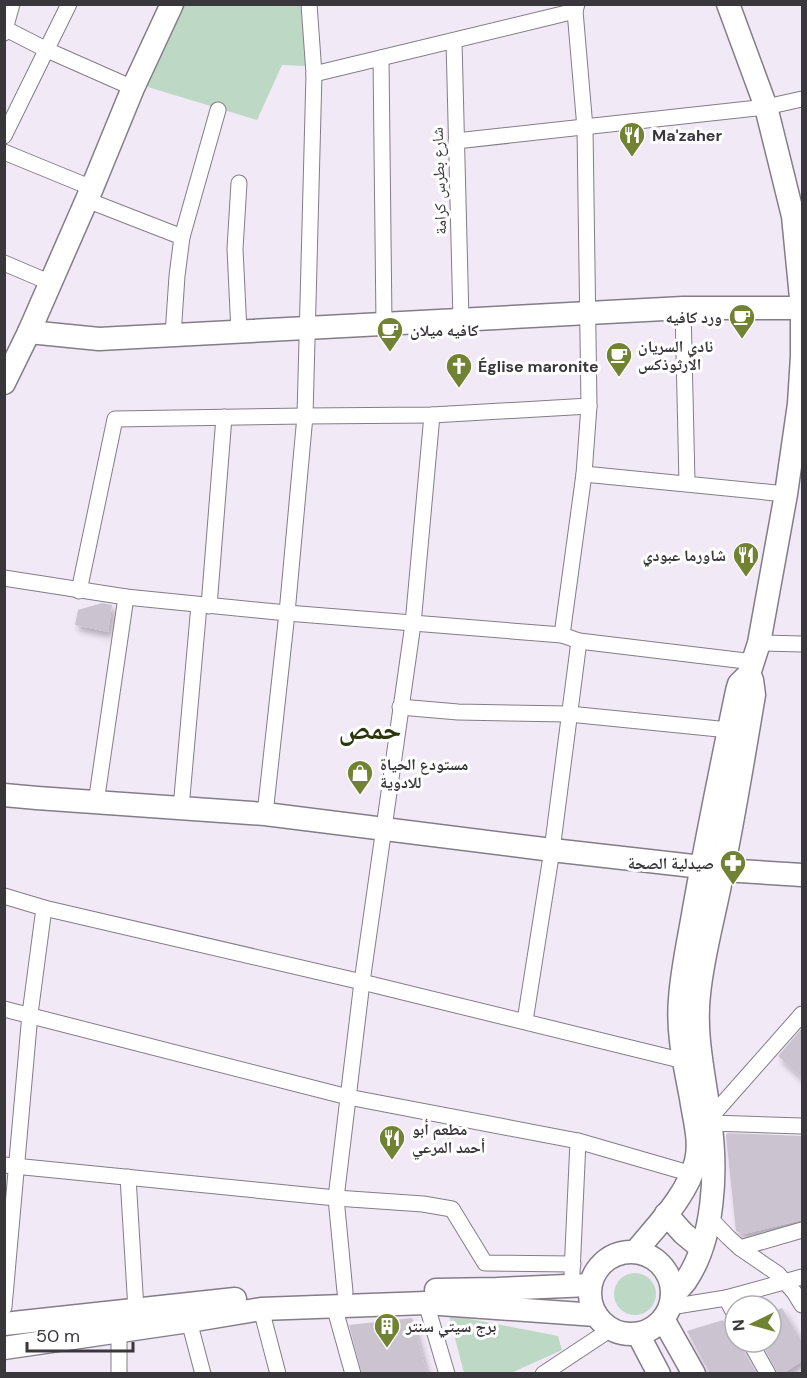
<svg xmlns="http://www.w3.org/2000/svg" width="807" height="1378" viewBox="0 0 807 1378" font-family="'DM Sans','Noto Naskh Arabic',sans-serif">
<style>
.green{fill:#bdd8c5}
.building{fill:#cbc4d0;filter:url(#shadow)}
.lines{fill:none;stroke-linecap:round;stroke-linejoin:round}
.street-casing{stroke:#847d88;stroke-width:17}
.secondary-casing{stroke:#847d88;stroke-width:25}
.street{stroke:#fff;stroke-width:15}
.secondary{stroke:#fff;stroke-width:22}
.labels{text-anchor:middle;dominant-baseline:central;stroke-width:6;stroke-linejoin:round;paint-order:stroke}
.poi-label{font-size:16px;font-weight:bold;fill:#3a373c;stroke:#fff;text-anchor:start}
.street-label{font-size:16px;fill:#3a373c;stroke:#fff}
.town-label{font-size:28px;font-weight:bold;fill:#2c350e;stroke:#fff}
</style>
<defs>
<filter id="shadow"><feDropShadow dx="3.5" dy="5.5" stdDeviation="3" flood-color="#0004"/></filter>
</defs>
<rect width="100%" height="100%" fill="#f1e9f6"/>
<!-- green -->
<g class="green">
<polygon points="179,5 302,5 306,66 282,65 257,120 138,84"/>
<circle cx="635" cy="1294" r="21"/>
<polygon points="449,1315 558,1336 562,1350 511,1373 464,1373"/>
</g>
<!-- building -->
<g class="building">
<polygon points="102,603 112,605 108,632 75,625 78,610"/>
<polygon points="802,1028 802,1078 778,1056"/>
<polygon points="727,1133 802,1136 802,1220 744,1234 736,1231 726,1136"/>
<polygon points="782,1308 802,1342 802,1361 782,1374 778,1374 761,1342 771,1342 771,1312"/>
<polygon points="412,1318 427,1374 362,1374 349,1325"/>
<polygon points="723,1320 735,1342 740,1342 741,1347 757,1374 710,1374 687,1331"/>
</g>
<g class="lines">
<!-- street casing -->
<g class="street-casing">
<g id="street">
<polyline points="4,28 47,50 133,88"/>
<polyline points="4,33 12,4"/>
<polyline points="454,41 461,320"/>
<polyline points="381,58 384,324"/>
<polyline points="314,74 575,11"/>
<polyline points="4,136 69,4"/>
<polyline points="456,141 766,107 802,99"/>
<polyline points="4,152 92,188"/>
<polyline points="87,200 182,237"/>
<polyline points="4,263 51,283"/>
<polyline points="683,308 687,483"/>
<polyline points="239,332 235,249 239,183"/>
<polyline points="173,335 177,276 182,237 218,110"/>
<polyline points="584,474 786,494"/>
<polyline points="4,578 126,597 287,613 562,635 579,641 754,662"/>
<polyline points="79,591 115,419 305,416 432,415 589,406"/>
<polyline points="209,606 224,417"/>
<polyline points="562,635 584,474 589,406 585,128 575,11 577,4"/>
<polyline points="759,643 802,644"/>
<polyline points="400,707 458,712 569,714 729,730"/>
<polyline points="96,803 126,597"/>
<polyline points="181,808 199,605"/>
<polyline points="265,814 287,613 305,416 314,74 309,4"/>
<polyline points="4,896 44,908 362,982 684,1061"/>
<polyline points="4,1009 348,1097 578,1141 692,1174"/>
<polyline points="525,1021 552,850 579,641"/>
<polyline points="710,1118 802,1014"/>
<polyline points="711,1123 802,1126"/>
<polyline points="4,1165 336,1198 423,1204 452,1209 485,1263 573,1264"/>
<polyline points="128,1177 136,1310"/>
<polyline points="709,1217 728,1237 740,1248 778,1274 794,1292 802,1305"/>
<polyline points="740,1248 802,1230"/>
<polyline points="572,1273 578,1141"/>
<polyline points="345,1292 336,1198 362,982 413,624 432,415"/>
<polyline points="726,1298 735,1315"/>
<polyline points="426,1303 447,1374"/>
<polyline points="334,1306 353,1374"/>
<polyline points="4,1307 30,1014 44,908"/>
<polyline points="670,1307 726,1298 802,1277"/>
<polyline points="261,1309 278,1374"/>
<polyline points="189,1321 203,1374"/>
<polyline points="750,1342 768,1374"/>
<polyline points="119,1374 119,1331"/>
<polyline points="543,1374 611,1329"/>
</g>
</g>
<!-- secondary casing -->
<g class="secondary-casing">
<g id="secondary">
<polyline points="29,332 99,339 683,308 802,308"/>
<polyline points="4,383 29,332 92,188 133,88 172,4"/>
<polyline points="4,795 37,798 265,814 552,850 702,867"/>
<polyline points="723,870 802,875"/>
<polyline points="666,1214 683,1233 701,1248"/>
<path d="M636 1251C658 1224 687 1196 696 1161 701 1141 694 1119 691 1098 685 1066 677 1033 680 999 682 969 689 939 694 909 707 836 722 763 737 691L739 684 749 674 759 643 786 494 799 404 802 356V308L793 216 766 107 728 4"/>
<circle cx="631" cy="1293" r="41"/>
<polyline points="436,1290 497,1289 590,1285"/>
<path d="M672 1296C677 1291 681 1287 685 1282 715 1239 717 1170 710 1120 705 1078 694 1036 699 994 703 952 716 910 723 869 735 811 744 753 754 695L752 680 749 674"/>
<polyline points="663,1319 694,1374"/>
<polyline points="4,1324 235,1299"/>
<polyline points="638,1334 659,1374"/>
<polyline points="4,1348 189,1321 261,1309 426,1303 596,1315"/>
</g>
</g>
<!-- street -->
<use href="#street" class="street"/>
<!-- secondary -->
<use href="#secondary" class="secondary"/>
</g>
<!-- icons -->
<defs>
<g id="restaurant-pin" transform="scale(1.35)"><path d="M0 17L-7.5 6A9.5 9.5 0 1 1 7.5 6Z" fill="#718333" stroke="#fff"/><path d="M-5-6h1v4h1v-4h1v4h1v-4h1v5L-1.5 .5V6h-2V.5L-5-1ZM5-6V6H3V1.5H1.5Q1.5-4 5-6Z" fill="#fff"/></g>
<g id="cafe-pin" transform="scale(1.35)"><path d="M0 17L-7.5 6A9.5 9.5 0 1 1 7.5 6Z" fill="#718333" stroke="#fff"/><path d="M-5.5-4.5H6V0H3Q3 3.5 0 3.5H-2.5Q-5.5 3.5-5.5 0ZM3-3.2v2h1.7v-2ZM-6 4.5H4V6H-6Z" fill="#fff"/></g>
<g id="church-pin" transform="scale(1.35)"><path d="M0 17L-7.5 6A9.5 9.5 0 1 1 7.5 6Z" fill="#718333" stroke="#fff"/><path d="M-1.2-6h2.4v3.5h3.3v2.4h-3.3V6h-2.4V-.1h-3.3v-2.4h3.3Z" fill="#fff"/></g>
<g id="shop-pin" transform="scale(1.35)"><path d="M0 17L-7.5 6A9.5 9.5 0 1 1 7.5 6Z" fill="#718333" stroke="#fff"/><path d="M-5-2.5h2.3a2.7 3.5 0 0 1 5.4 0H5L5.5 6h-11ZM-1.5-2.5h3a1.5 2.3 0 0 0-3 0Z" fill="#fff"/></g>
<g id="pharmacy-pin" transform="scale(1.35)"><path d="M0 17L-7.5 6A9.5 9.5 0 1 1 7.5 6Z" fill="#718333" stroke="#fff"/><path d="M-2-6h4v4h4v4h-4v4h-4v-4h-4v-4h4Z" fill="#fff"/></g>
<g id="building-pin" transform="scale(1.35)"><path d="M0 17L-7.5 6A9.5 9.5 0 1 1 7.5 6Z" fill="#718333" stroke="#fff"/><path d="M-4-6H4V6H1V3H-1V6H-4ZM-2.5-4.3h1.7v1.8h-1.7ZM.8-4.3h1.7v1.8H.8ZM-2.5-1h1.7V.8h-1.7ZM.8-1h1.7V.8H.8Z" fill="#fff"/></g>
</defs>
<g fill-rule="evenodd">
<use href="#restaurant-pin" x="632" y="135"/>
<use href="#cafe-pin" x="742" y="317"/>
<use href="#cafe-pin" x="390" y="330"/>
<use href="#cafe-pin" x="619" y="355"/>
<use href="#church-pin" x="459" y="366"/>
<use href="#restaurant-pin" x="746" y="555"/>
<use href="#shop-pin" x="360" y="773"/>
<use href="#pharmacy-pin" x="733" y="863"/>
<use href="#restaurant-pin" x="392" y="1138"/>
<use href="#building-pin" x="387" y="1326"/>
</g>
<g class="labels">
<!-- poi labels -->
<g class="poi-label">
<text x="652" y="135">Ma'zaher</text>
<text x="722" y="317" text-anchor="end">ورد كافيه</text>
<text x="410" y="330">كافيه ميلان</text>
<text x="638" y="346">نادي السريان<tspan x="638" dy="18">الارثوذكس</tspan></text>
<text x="478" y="366">Église maronite</text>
<text x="726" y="555" text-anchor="end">شاورما عبودي</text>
<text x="380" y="764">مستودع الحياة<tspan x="380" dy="18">للادوية</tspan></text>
<text x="714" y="863" text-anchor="end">صيدلية الصحة</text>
<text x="412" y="1129">مطعم أبو<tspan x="412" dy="18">أحمد المرعي</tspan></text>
<text x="406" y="1326">برج سيتي سنتر</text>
</g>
<!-- street labels -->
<g class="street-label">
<text transform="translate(439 181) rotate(-92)">شارع بطرس كرامة</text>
</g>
<!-- town labels -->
<g class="town-label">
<text x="370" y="729">حمص</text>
</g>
</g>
<!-- border -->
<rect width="807" height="1378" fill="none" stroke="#3a373c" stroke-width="12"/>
<!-- north arrow -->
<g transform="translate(753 1324) rotate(265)"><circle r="28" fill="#ffffff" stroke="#b0afb1" stroke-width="1.5"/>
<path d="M0-4.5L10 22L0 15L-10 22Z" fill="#718333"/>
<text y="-9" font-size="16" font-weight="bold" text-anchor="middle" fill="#3a373c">N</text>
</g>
<!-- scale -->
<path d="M27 1342v9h106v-9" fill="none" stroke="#3a373c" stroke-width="3"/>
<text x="36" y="1342" font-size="18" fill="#3a373c" stroke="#ffffff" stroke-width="4.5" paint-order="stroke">50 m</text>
</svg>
